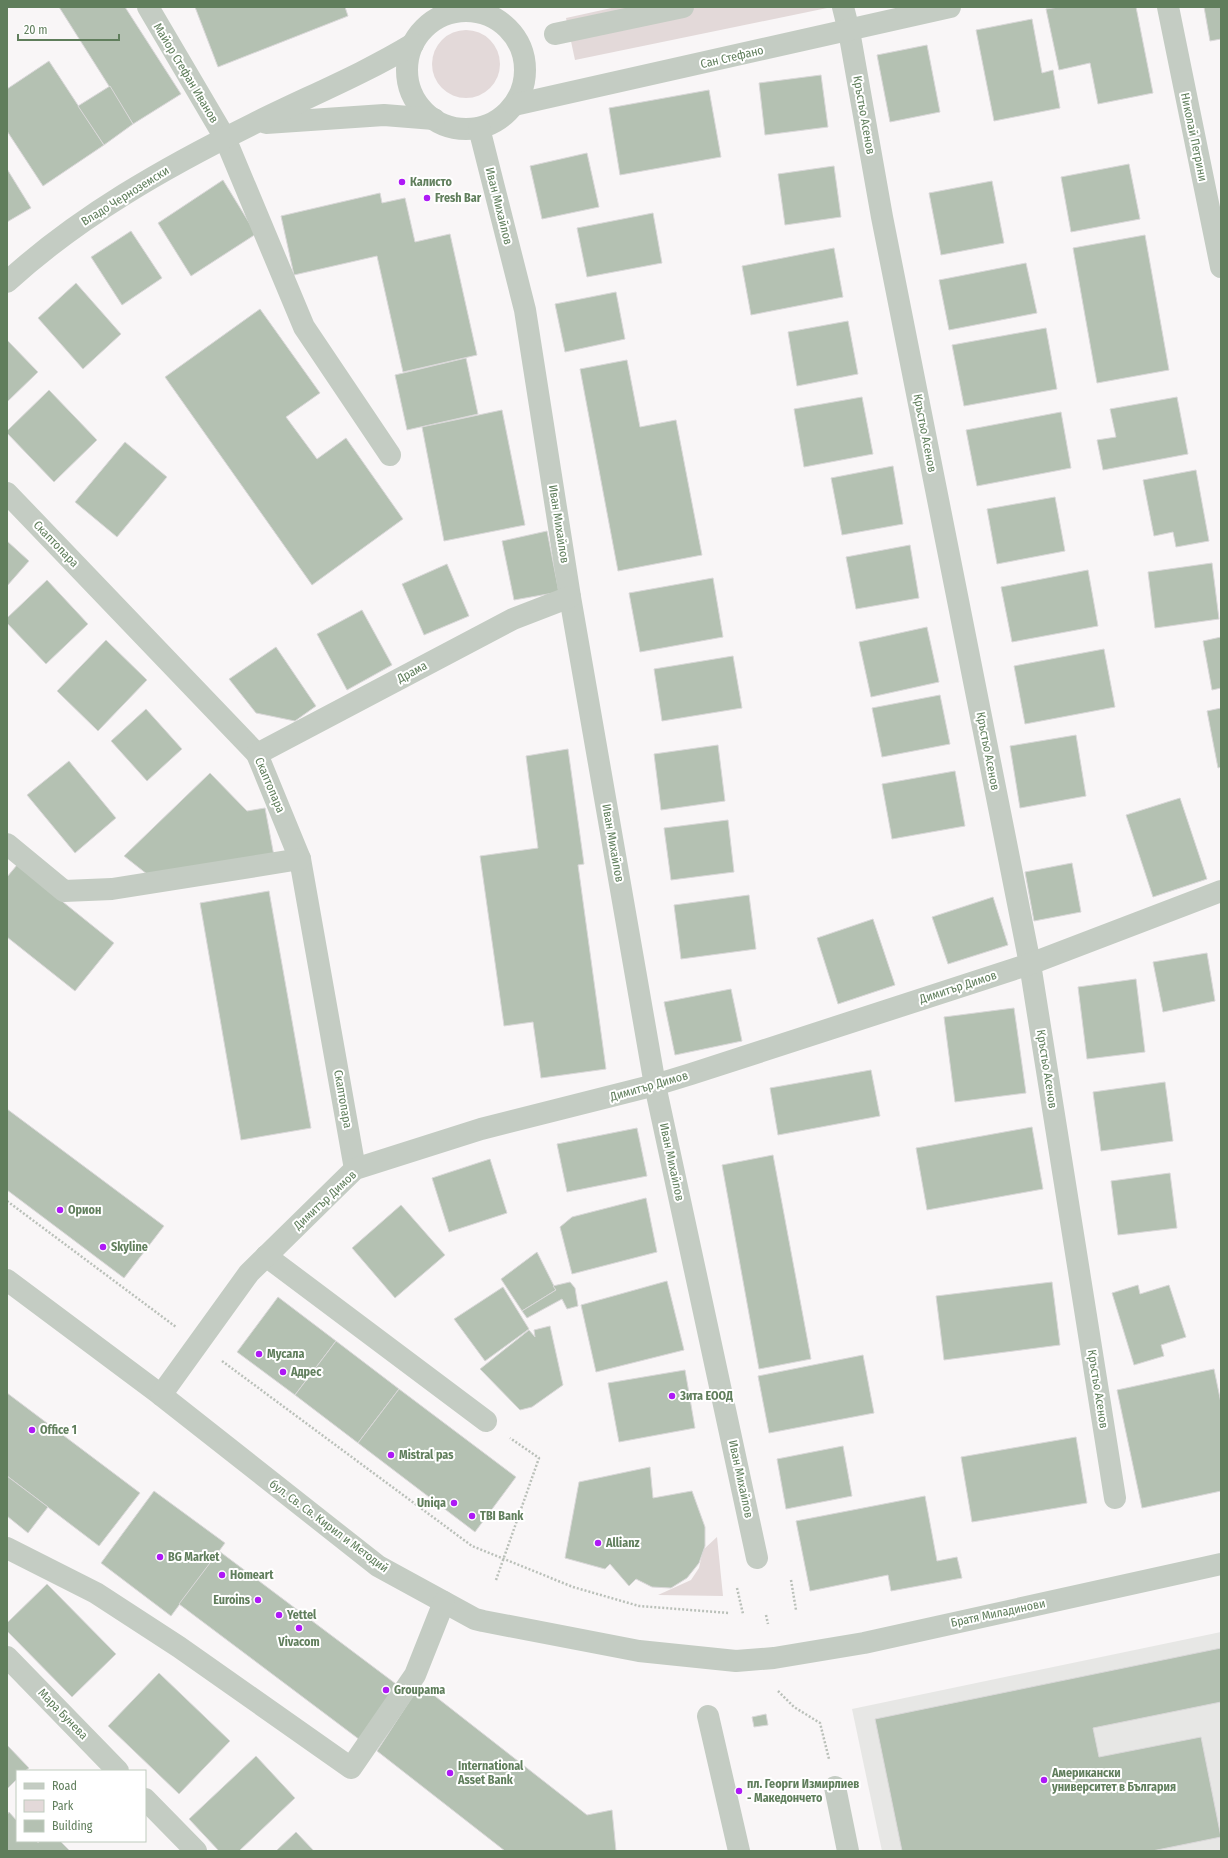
<svg xmlns="http://www.w3.org/2000/svg" width="1228" height="1858" viewBox="0 0 1228 1858" font-family="'Fira Sans Condensed',sans-serif">
<style>
.built{fill:#e7e7e5}
.green{fill:#e3d9d9}
.building{fill:#b4c1b2;stroke:#dad8d9}
.lines{fill:none;stroke-linecap:round;stroke-linejoin:round}
.path{stroke:#bac0b9;stroke-width:2.5;stroke-dasharray:2 2;stroke-linecap:butt}
.minor{stroke:#c4ccc3;stroke-width:22}
.poi-dot{fill:#ae19f6;stroke:#fff;stroke-width:1.5}
.labels{text-anchor:middle;dominant-baseline:central;stroke-width:4;stroke-linejoin:round;paint-order:stroke}
.street-label{font-size:12px;fill:#607e5c;stroke:#fff}
.poi-label{font-size:12px;font-weight:bold;fill:#607e5c;stroke:#fff;text-anchor:start}
</style>
<rect width="100%" height="100%" fill="#f9f6f7"/>
<!-- built -->
<polygon class="built" points="1221,1632 1221,1851 882,1851 852,1709"/>
<!-- green -->
<g class="green">
<polygon points="616,7 832,7 575,60 566,18"/>
<circle cx="466" cy="64" r="34"/>
<polygon points="717,1537 723,1596 658,1595 691,1580 699,1568 703,1550"/>
</g>
<!-- building -->
<g class="building">
<polygon points="59,7 125,7 181,94 133,124"/>
<polygon points="195,7 345,7 348,16 218,67"/>
<polygon points="1059,7 1136,7 1153,93 1098,104 1090,63 1059,70 1046,9"/>
<polygon points="1204,7 1221,7 1221,39 1210,41"/>
<polygon points="1032,19 1042,73 1053,70 1060,108 994,121 976,30"/>
<polygon points="927,45 940,112 890,122 877,55"/>
<polygon points="49,61 104,145 43,186 7,131 7,89"/>
<polygon points="821,75 828,127 765,135 759,83"/>
<polygon points="110,86 133,124 104,145 78,106"/>
<polygon points="709,90 721,157 620,175 609,108"/>
<polygon points="587,153 599,207 542,219 530,166"/>
<polygon points="1129,164 1140,219 1071,232 1061,177"/>
<polygon points="834,166 841,217 785,225 778,174"/>
<polygon points="7,169 31,208 7,222"/>
<polygon points="223,180 256,234 191,276 158,223"/>
<polygon points="992,181 1004,243 941,255 929,193"/>
<polygon points="380,193 382,203 405,198 415,242 450,234 477,355 403,372 377,256 294,275 281,216"/>
<polygon points="653,213 662,263 587,277 577,228"/>
<polygon points="131,231 162,278 122,305 91,257"/>
<polygon points="1145,235 1169,370 1097,383 1073,248"/>
<polygon points="834,248 843,297 751,315 742,266"/>
<polygon points="1026,263 1037,313 949,330 939,280"/>
<polygon points="76,283 121,334 83,369 38,318"/>
<polygon points="616,292 625,339 565,352 555,304"/>
<polygon points="260,309 320,393 286,417 317,459 346,438 403,519 312,585 165,377"/>
<polygon points="848,321 858,374 797,386 788,332"/>
<polygon points="1046,328 1057,389 964,406 952,345"/>
<polygon points="7,340 38,372 7,402"/>
<polygon points="466,358 478,414 407,430 395,375"/>
<polygon points="627,360 640,427 676,420 702,555 618,571 580,369"/>
<polygon points="49,390 97,440 54,482 7,433 7,431"/>
<polygon points="862,397 873,454 804,467 794,409"/>
<polygon points="1177,397 1188,454 1103,470 1097,440 1116,437 1110,409"/>
<polygon points="502,410 525,525 444,541 422,427"/>
<polygon points="1061,412 1071,468 977,486 966,430"/>
<polygon points="125,442 167,477 117,537 75,502"/>
<polygon points="893,466 903,524 842,535 831,478"/>
<polygon points="1196,470 1209,541 1176,547 1173,532 1154,536 1143,480"/>
<polygon points="1055,497 1065,551 997,564 987,509"/>
<polygon points="547,531 559,592 514,600 502,541"/>
<polygon points="7,541 29,561 7,586"/>
<polygon points="910,545 919,598 856,609 846,557"/>
<polygon points="1212,563 1219,619 1155,628 1148,572"/>
<polygon points="447,564 469,616 424,635 402,584"/>
<polygon points="1088,570 1098,626 1012,642 1001,587"/>
<polygon points="713,578 723,637 640,652 629,593"/>
<polygon points="47,580 88,624 46,664 7,623 7,618"/>
<polygon points="362,610 392,665 347,690 317,634"/>
<polygon points="927,627 939,682 871,697 859,642"/>
<polygon points="1221,637 1221,688 1212,690 1203,641"/>
<polygon points="106,640 147,680 98,731 57,691"/>
<polygon points="276,647 316,706 295,721 256,713 229,679"/>
<polygon points="1104,649 1115,707 1025,724 1014,666"/>
<polygon points="733,656 742,708 662,721 654,669"/>
<polygon points="940,695 950,744 882,757 872,708"/>
<polygon points="1221,708 1221,767 1218,768 1207,711"/>
<polygon points="146,709 182,749 147,781 111,741"/>
<polygon points="1076,735 1086,796 1020,808 1010,746"/>
<polygon points="718,745 725,801 661,810 654,754"/>
<polygon points="568,749 584,864 578,865 606,1069 541,1078 533,1022 504,1026 480,856 538,848 526,756"/>
<polygon points="69,761 116,818 75,853 27,795"/>
<polygon points="955,771 965,826 892,839 882,784"/>
<polygon points="210,773 247,811 265,808 274,856 152,878 124,856"/>
<polygon points="1180,798 1207,879 1153,897 1126,815"/>
<polygon points="728,820 734,872 671,880 664,828"/>
<polygon points="1072,863 1081,912 1034,921 1025,872"/>
<polygon points="17,865 114,943 75,991 7,937 7,877"/>
<polygon points="269,891 311,1128 241,1140 200,903"/>
<polygon points="749,895 756,949 681,959 674,905"/>
<polygon points="993,897 1008,945 948,964 932,917"/>
<polygon points="873,919 895,985 838,1004 817,938"/>
<polygon points="1207,953 1215,1001 1163,1012 1153,962"/>
<polygon points="1136,979 1145,1052 1087,1059 1078,987"/>
<polygon points="731,989 742,1041 675,1055 664,1002"/>
<polygon points="1014,1008 1026,1093 955,1102 944,1017"/>
<polygon points="871,1070 880,1116 778,1135 770,1088"/>
<polygon points="1165,1082 1173,1141 1101,1151 1093,1092"/>
<polygon points="7,1109 164,1226 124,1278 7,1190"/>
<polygon points="1032,1127 1043,1189 927,1210 916,1148"/>
<polygon points="637,1128 647,1176 567,1192 557,1144"/>
<polygon points="773,1155 811,1359 759,1369 722,1165"/>
<polygon points="490,1159 507,1213 449,1232 432,1178"/>
<polygon points="1170,1173 1177,1228 1118,1235 1111,1181"/>
<polygon points="646,1198 657,1252 572,1274 560,1227 572,1217"/>
<polygon points="401,1205 445,1255 395,1298 352,1248"/>
<polygon points="537,1252 556,1290 522,1311 501,1279"/>
<polygon points="667,1281 684,1350 596,1372 581,1305"/>
<polygon points="570,1282 575,1288 578,1306 567,1309 562,1299 527,1318 522,1311 556,1290 553,1286"/>
<polygon points="1052,1282 1060,1345 944,1360 936,1296"/>
<polygon points="1138,1285 1140,1294 1169,1285 1186,1337 1161,1345 1164,1356 1134,1365 1112,1293"/>
<polygon points="503,1287 529,1329 485,1361 454,1319"/>
<polygon points="278,1297 336,1341 295,1395 237,1352"/>
<polygon points="550,1326 563,1385 532,1407 520,1410 480,1369 529,1330 535,1337 534,1330"/>
<polygon points="336,1341 399,1389 358,1443 295,1395"/>
<polygon points="863,1355 874,1413 769,1433 758,1376"/>
<polygon points="1214,1369 1221,1403 1221,1491 1142,1508 1117,1390"/>
<polygon points="685,1370 695,1428 619,1442 608,1383"/>
<polygon points="399,1389 516,1477 475,1532 358,1443"/>
<polygon points="7,1393 140,1493 99,1546 7,1476"/>
<polygon points="1076,1437 1087,1503 972,1522 961,1457"/>
<polygon points="843,1446 852,1496 786,1509 777,1459"/>
<polygon points="650,1467 653,1498 692,1491 705,1527 705,1546 699,1563 687,1578 671,1588 652,1587 636,1579 629,1586 610,1564 605,1569 565,1558 579,1482"/>
<polygon points="7,1476 48,1507 28,1533 7,1516"/>
<polygon points="154,1491 225,1543 171,1616 101,1563"/>
<polygon points="925,1496 937,1561 957,1557 962,1578 891,1591 888,1575 810,1591 796,1521"/>
<polygon points="219,1551 404,1690 364,1743 179,1604"/>
<polygon points="47,1584 116,1654 72,1697 7,1631 7,1623"/>
<polygon points="1221,1648 1221,1702 1093,1728 1099,1757 1201,1737 1221,1837 1152,1851 902,1851 875,1719"/>
<polygon points="159,1673 230,1741 179,1794 108,1726"/>
<polygon points="431,1693 587,1815 612,1810 616,1851 505,1851 377,1751 414,1694"/>
<polygon points="766,1714 768,1725 754,1727 752,1717"/>
<polygon points="7,1745 29,1768 25,1771 17,1771 17,1779 7,1789"/>
<polygon points="256,1756 295,1798 239,1851 219,1851 189,1819"/>
<polygon points="9,1812 17,1821 17,1841 37,1841 38,1843 40,1841 60,1841 70,1851 7,1851 7,1815"/>
<polygon points="296,1832 314,1851 276,1851"/>
</g>
<g class="lines">
<!-- path -->
<g class="path">
<polyline points="7,1201 176,1327"/>
<polyline points="222,1361 472,1546 573,1587 639,1606 729,1613"/>
<polyline points="496,1580 539,1458 510,1438"/>
<polyline points="791,1580 796,1610"/>
<polyline points="737,1588 743,1614"/>
<polyline points="766,1615 768,1624"/>
<polyline points="778,1691 794,1707 820,1723 829,1759"/>
</g>
<!-- minor -->
<g class="minor">
<polyline points="148,7 225,138 304,327 390,455"/>
<polyline points="843,7 849,31 882,217 1030,964 1115,1498"/>
<polyline points="1168,7 1221,267"/>
<circle cx="466" cy="70" r="59"/>
<polyline points="555,34 683,7"/>
<polyline points="514,105 950,7"/>
<polyline points="266,123 384,115 434,119"/>
<polyline points="479,128 525,310 570,597 655,1085 757,1558"/>
<path d="M7 282C79 216 166 167 253 124 307 97 362 75 413 44"/>
<polyline points="7,493 257,754 300,859 355,1169"/>
<polyline points="257,754 513,619 570,597"/>
<polyline points="7,844 64,891 112,889 300,859"/>
<polyline points="266,1256 486,1421"/>
<polyline points="7,1280 161,1395 378,1566 475,1619 483,1621 639,1651 736,1661 774,1658 864,1643 1221,1564"/>
<polyline points="161,1395 249,1273 355,1169 481,1129 655,1085 691,1074 1030,964 1221,891"/>
<polyline points="7,1548 96,1593 179,1647 351,1768 415,1675 444,1602"/>
<polyline points="7,1657 118,1771"/>
<polyline points="708,1716 739,1851"/>
<polyline points="835,1787 848,1851"/>
<polyline points="145,1799 196,1851"/>
</g>
</g>
<!-- markers -->
<g class="poi-dot">
<circle cx="402" cy="182" r="4"/>
<circle cx="427" cy="198" r="4"/>
<circle cx="60" cy="1210" r="4"/>
<circle cx="103" cy="1247" r="4"/>
<circle cx="259" cy="1354" r="4"/>
<circle cx="283" cy="1372" r="4"/>
<circle cx="672" cy="1396" r="4"/>
<circle cx="32" cy="1430" r="4"/>
<circle cx="391" cy="1455" r="4"/>
<circle cx="454" cy="1503" r="4"/>
<circle cx="472" cy="1516" r="4"/>
<circle cx="598" cy="1543" r="4"/>
<circle cx="160" cy="1557" r="4"/>
<circle cx="222" cy="1575" r="4"/>
<circle cx="258" cy="1600" r="4"/>
<circle cx="279" cy="1615" r="4"/>
<circle cx="299" cy="1628" r="4"/>
<circle cx="386" cy="1690" r="4"/>
<circle cx="450" cy="1773" r="4"/>
<circle cx="1044" cy="1780" r="4"/>
<circle cx="739" cy="1791" r="4"/>
</g>
<g class="labels">
<!-- street labels -->
<g class="street-label">
<text transform="translate(732 57) rotate(-13)">Сан Стефано</text>
<text transform="translate(186 73) rotate(59)">Майор Стефан Иванов</text>
<text transform="translate(864 115) rotate(80)">Кръстьо Асенов</text>
<text transform="translate(1194 137) rotate(78)">Николай Петрини</text>
<text transform="translate(125 196) rotate(-32)">Владо Черноземски</text>
<text transform="translate(499 206) rotate(76)">Иван Михайлов</text>
<text transform="translate(925 433) rotate(79)">Кръстьо Асенов</text>
<text transform="translate(559 524) rotate(81)">Иван Михайлов</text>
<text transform="translate(56 544) rotate(46)">Скаптопара</text>
<text transform="translate(412 672) rotate(-28)">Драма</text>
<text transform="translate(988 751) rotate(79)">Кръстьо Асенов</text>
<text transform="translate(270 785) rotate(67)">Скаптопара</text>
<text transform="translate(613 843) rotate(80)">Иван Михайлов</text>
<text transform="translate(958 987) rotate(-18)">Димитър Димов</text>
<text transform="translate(1047 1069) rotate(81)">Кръстьо Асенов</text>
<text transform="translate(649 1086) rotate(-16)">Димитър Димов</text>
<text transform="translate(343 1099) rotate(80)">Скаптопара</text>
<text transform="translate(672 1162) rotate(78)">Иван Михайлов</text>
<text transform="translate(325 1200) rotate(-43)">Димитър Димов</text>
<text transform="translate(1098 1389) rotate(81)">Кръстьо Асенов</text>
<text transform="translate(741 1479) rotate(78)">Иван Михайлов</text>
<text transform="translate(329 1526) rotate(37)">бул. Св. Св. Кирил и Методий</text>
<text transform="translate(998 1613) rotate(-12)">Братя Миладинови</text>
<text transform="translate(63 1714) rotate(46)">Мара Бунева</text>
</g>
<!-- poi labels -->
<g class="poi-label">
<text x="410" y="182">Калисто</text>
<text x="435" y="198">Fresh Bar</text>
<text x="68" y="1210">Орион</text>
<text x="111" y="1247">Skyline</text>
<text x="267" y="1354">Мусала</text>
<text x="291" y="1372">Адрес</text>
<text x="680" y="1396">Зита ЕООД</text>
<text x="40" y="1430">Office 1</text>
<text x="399" y="1455">Mistral pas</text>
<text x="446" y="1503" text-anchor="end">Uniqa</text>
<text x="480" y="1516">TBI Bank</text>
<text x="606" y="1543">Allianz</text>
<text x="168" y="1557">BG Market</text>
<text x="230" y="1575">Homeart</text>
<text x="250" y="1600" text-anchor="end">Euroins</text>
<text x="287" y="1615">Yettel</text>
<text x="299" y="1642" text-anchor="middle">Vivacom</text>
<text x="394" y="1690">Groupama</text>
<text x="458" y="1766">International<tspan x="458" dy="14">Asset Bank</tspan></text>
<text x="1052" y="1773">Американски<tspan x="1052" dy="14">университет в България</tspan></text>
<text x="747" y="1784">пл. Георги Измирлиев<tspan x="747" dy="14">- Македончето</tspan></text>
</g>
</g>
<!-- border -->
<rect width="1228" height="1858" fill="none" stroke="#607e5c" stroke-width="16"/>
<!-- legend -->
<rect x="16" y="1770" width="130" height="72" fill="#ffffff" stroke="#bfcbbe"/>
<rect x="24" y="1783" width="20" height="6" fill="#c4ccc3" stroke="#bfcbbe"/>
<text x="52" y="1790" font-size="12" fill="#607e5c">Road</text>
<rect x="24" y="1800" width="20" height="12" fill="#e3d9d9" stroke="#bfcbbe"/>
<text x="52" y="1810" font-size="12" fill="#607e5c">Park</text>
<rect x="24" y="1820" width="20" height="12" fill="#b4c1b2" stroke="#bfcbbe"/>
<text x="52" y="1830" font-size="12" fill="#607e5c">Building</text>
<!-- scale -->
<path d="M18 34v6h101v-6" fill="none" stroke="#607e5c" stroke-width="2"/>
<text x="24" y="34" font-size="12" fill="#607e5c" stroke="#ffffff" stroke-width="3" paint-order="stroke">20 m</text>
</svg>
